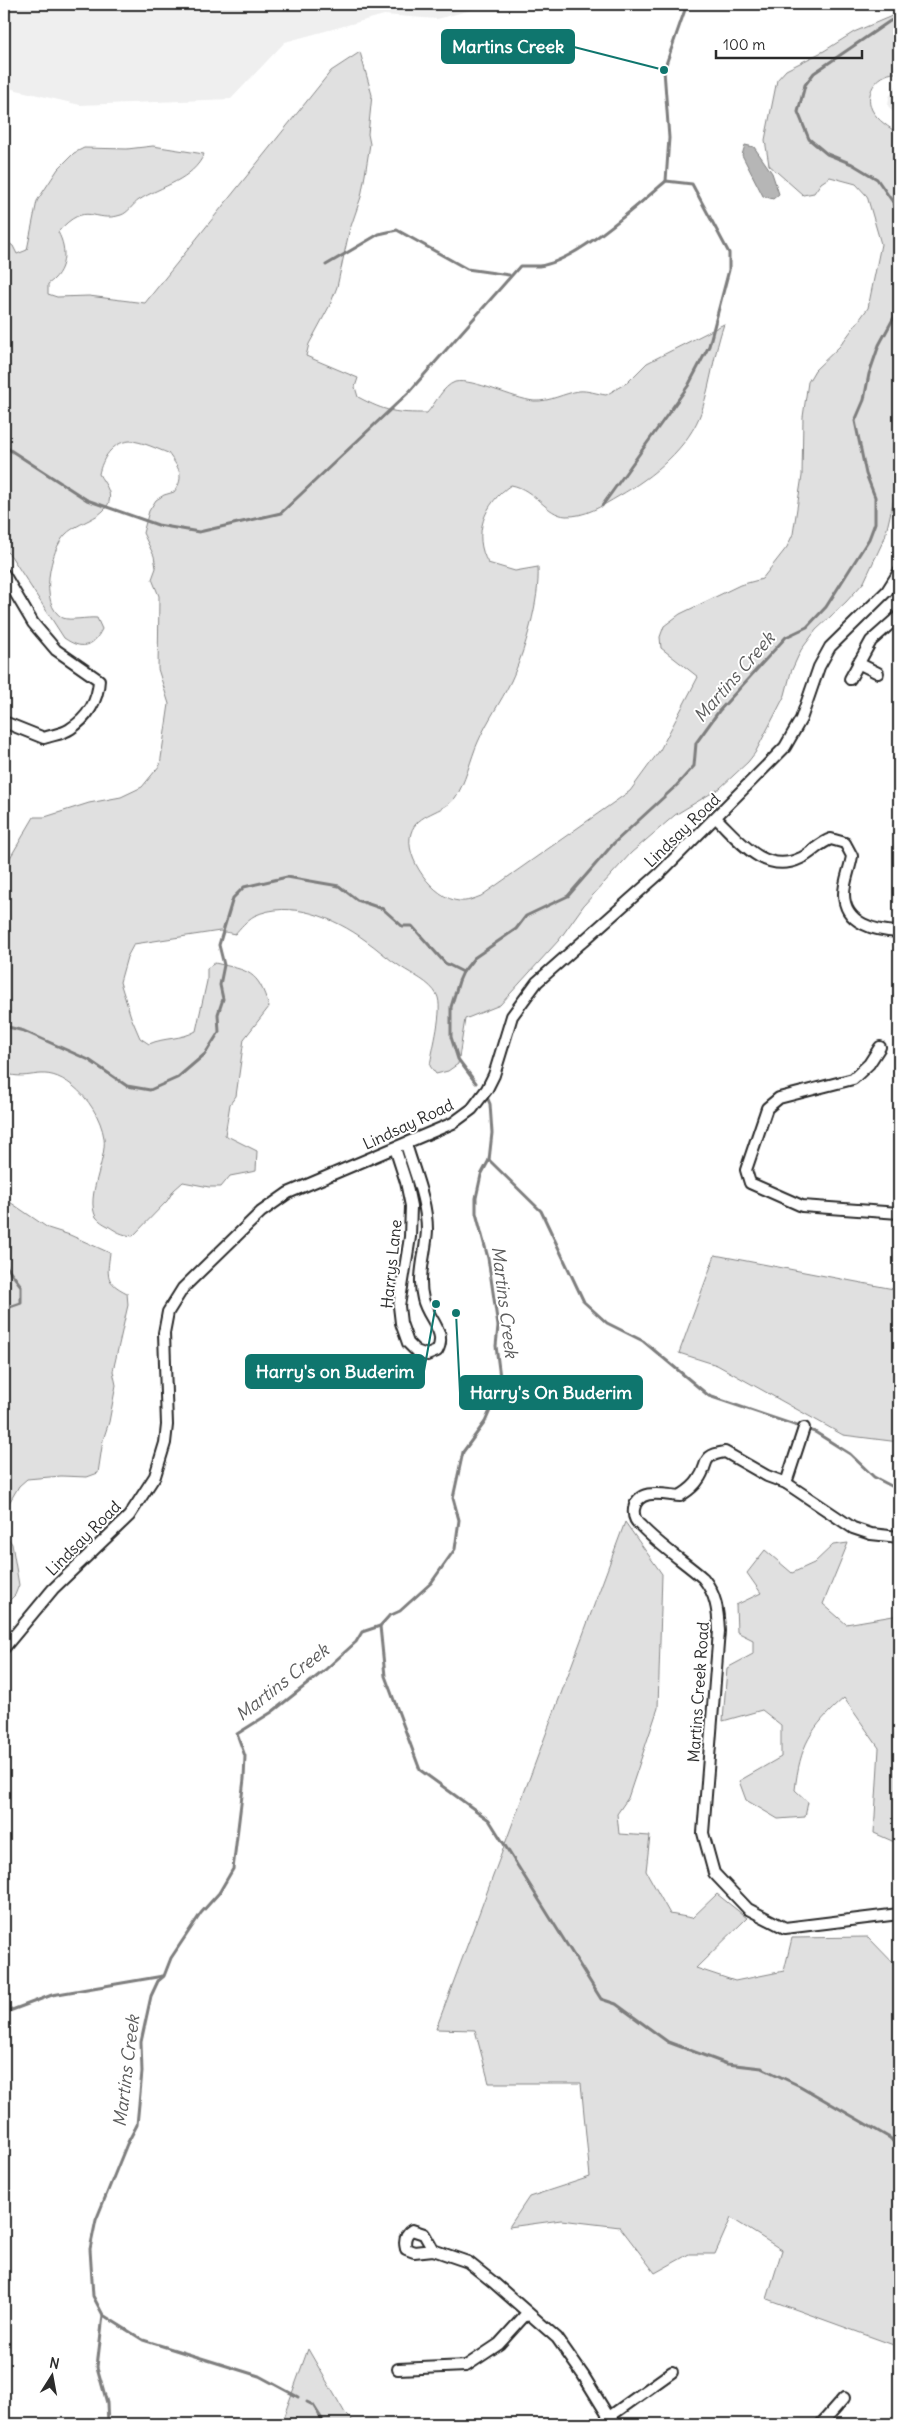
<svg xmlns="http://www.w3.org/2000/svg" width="903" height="2428" viewBox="0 0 903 2428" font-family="Delius,sans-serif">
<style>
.built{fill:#efefef}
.green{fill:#e0e0e0;stroke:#868686}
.water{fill:#b6b6b6;stroke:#7e7e7e}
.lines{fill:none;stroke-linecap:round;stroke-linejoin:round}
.stream{stroke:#7e7e7e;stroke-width:3}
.minor-casing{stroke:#2b2b2b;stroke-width:14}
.minor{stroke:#fff;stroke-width:10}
.labels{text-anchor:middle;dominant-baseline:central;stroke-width:4;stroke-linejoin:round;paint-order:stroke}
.street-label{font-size:16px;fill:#2b2b2b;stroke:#fff}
.water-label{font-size:18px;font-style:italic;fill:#5c5c5c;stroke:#fff}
.leader{fill:none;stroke:#0f766e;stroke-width:2}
.callout-dot{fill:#0f766e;stroke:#fff;stroke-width:2}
.callout{fill:#0f766e;stroke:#0f766e;stroke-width:2}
.callout-label{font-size:18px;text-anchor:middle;font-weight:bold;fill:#fff}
</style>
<rect width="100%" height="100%" fill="#fff"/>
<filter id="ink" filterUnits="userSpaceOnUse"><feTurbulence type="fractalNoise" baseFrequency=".02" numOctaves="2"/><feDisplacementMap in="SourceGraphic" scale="10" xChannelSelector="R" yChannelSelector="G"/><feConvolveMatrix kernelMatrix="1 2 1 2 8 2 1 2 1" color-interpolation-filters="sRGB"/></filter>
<g filter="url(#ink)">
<!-- built -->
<g class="built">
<polygon points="4,4 494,4 437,19 384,15 285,42 231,99 80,105 4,87"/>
<polygon points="896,86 899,86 899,119 888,106 889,97"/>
</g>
<!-- green -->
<g class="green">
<path d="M899 13V73C880 71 863 91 872 110 878 121 889 127 899 134V477L885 537 864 582 846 602 816 630 801 650 791 672 785 695 755 753 748 762 720 788 675 815 631 853 584 905 559 940 500 1005 465 1019 458 1064 448 1071 436 1074 430 1066C432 1049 444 1009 437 995 430 982 413 975 401 967 388 959 377 948 365 940 335 918 290 899 254 916 247 920 240 928 235 934L220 931 134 944 127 957 120 982 131 1017 140 1038 149 1044C165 1037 181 1040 196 1031L207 981V968L215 963C249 971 258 970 269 1007L244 1039 236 1096 230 1104 225 1135 257 1151 256 1171 230 1176 221 1187H209L183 1182 174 1190 167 1201 133 1236C122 1235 117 1232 108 1226 104 1224 99 1221 96 1217 85 1196 107 1161 104 1138 101 1118 88 1098 73 1086 42 1062 32 1083 4 1073V868L34 817H45L89 803 121 797 142 787 160 765 169 704 158 669 159 596 152 579 156 568 154 556 143 533 149 511 156 500 164 495 174 492C186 476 178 467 168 453 157 449 141 441 130 441 112 442 102 459 99 474 104 483 112 491 109 502 104 518 78 522 66 534 50 549 38 605 63 618 70 621 87 617 97 618L102 629C93 648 81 650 64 638L11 556 4 549V239L13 246 17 254 27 250 37 201 58 169 74 153 84 148 127 149 153 146 204 154C193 180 161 186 139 200 133 204 128 213 121 215 94 224 87 199 58 232 68 250 66 272 48 284V294L57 297 89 296 145 303 331 71 360 52 372 95 368 134 370 144 365 175 361 197 349 232 337 287 330 305 309 344 306 356 358 378 355 387 358 397C386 412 396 413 427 413 435 404 443 386 455 382 473 378 514 399 534 401 550 402 564 393 579 391 587 390 598 394 606 395L628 382 647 363 724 324C714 353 711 382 702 410 689 448 652 477 619 496 602 506 585 517 566 516 546 515 535 489 511 485 484 503 472 535 488 563L515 571 538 567C540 600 525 651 511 681 501 702 487 721 478 742 471 757 465 785 455 798 443 813 417 813 411 833 403 857 434 899 459 901 467 902 473 899 481 896L630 791 660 750 698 677 661 648 660 637 664 626 680 614 740 585 762 579 787 547 793 534 802 476 803 417 808 382 815 370 840 346 868 308 881 244 867 196 856 184 830 177 821 183 814 193 803 195 769 165 765 140 777 80 786 70 824 51 854 32Z"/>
<path d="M4 1198 48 1228 70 1235 110 1253C107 1276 105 1282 127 1293L128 1305 113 1371 116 1385 109 1422 103 1440 98 1473 87 1477 61 1476 27 1479 19 1486 6 1508 4 1519V1531L12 1544 19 1585 15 1595 4 1606Z"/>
<polygon points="715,1255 899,1290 899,1442 843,1435 717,1365 679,1353"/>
<polygon points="625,1522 662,1574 658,1708 628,1798 617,1814 619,1834 650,1836 646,1871 670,1914 692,1918 717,1894 747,1918 696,1968 735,1981 784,1971 792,1938 868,1937 899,1969 899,2347 767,2299 782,2250 731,2218 715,2254 689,2254 655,2273 620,2227 561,2220 509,2227 529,2197 590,2177 581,2083 489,2083 475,2030 436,2029"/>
<path d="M848 1543 823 1604 846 1624 899 1615V1844L874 1833 879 1748 844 1698C810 1728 800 1746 795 1790L808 1802 805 1817 778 1819 746 1800 739 1781 781 1757V1725L762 1710 723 1721 727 1668 753 1654V1640L737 1632 736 1605 761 1593 747 1573 765 1550 792 1573 814 1563 833 1545Z"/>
<polygon points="308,2349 345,2413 356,2424 281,2424"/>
</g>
<!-- water -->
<polygon class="water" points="745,145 754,147 772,173 779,194 773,199 763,196 742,155"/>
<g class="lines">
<!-- stream -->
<g class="stream">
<polyline points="899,18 890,21 814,73 805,85 798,112 809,139 827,154 852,164 877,179 899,211"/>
<polyline points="666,181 669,138 664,70 687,4"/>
<polyline points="326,265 379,234 397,230 467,269 509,275"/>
<path d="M4 446 87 500 158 525 199 532 281 513 409 392 520 266C526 266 533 266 539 266 575 262 638 205 666 181L692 184 729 253V270L709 346 688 386 602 506"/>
<polyline points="4,1026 24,1031 89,1060 127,1086 150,1090 177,1078 205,1054 219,1032 218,1014 223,999 220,985 224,965 219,945 233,898 244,887 287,877 339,886 357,900 383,909 402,926 412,926 445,963 463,972"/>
<polyline points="476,1083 458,1059 451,1037 451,1007 459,981 463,972 474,958 516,929 526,916 568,896 614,843 677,785 694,766 696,743 719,711 786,637 807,627 826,607 869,539 875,523 875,497 866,474 855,421 864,400 869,374 879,345 899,308"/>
<polyline points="489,1160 541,1211 584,1302 607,1323 643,1341 709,1396 815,1432 850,1454 874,1477 899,1490"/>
<polyline points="4,1263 21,1286 21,1303 4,1309"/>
<polyline points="380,1626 385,1676 420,1770 489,1820 601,1999 616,2004 668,2042 727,2064 762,2068 800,2086 890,2138 899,2148"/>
<polyline points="4,2013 52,1995 163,1976"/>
<polyline points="103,2315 97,2367 107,2403 108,2424"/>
<polyline points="298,2397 259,2376 143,2340 103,2315 93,2296 90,2249 96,2220 127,2144 137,2125 142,2072 141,2042 151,1996 158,1981 164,1976 171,1958 201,1913 219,1893 233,1869 244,1779 245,1756 237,1734 272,1712 325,1670 356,1642 362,1632 380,1626 389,1616 400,1611 431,1583 455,1549 459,1520 453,1498 463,1452 485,1422 501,1385 496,1346 498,1326 488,1258 476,1213 476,1198 481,1175 489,1160 492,1133 490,1104 487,1097"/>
<polyline points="307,2402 313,2405 325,2424"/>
</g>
<!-- minor casing -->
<g class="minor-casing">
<g id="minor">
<path d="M4 574 33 623 56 650 99 680C98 701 87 718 70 729 63 734 52 735 44 738L4 722"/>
<polyline points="858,663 878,673"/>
<polyline points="850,679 871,641 899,616"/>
<path d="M716 818C739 840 765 876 801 858 812 853 819 843 831 839L845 843 852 856C850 869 844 881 844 894 844 924 876 931 899 932"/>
<polyline points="880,1047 869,1064 853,1079 779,1098 767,1108 746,1170 750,1183 802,1206 899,1213"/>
<path d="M395 1148 406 1182 411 1206 410 1237 399 1306 401 1323 408 1343 416 1351 427 1355 437 1351C448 1332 427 1318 423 1299 417 1276 426 1253 427 1230 427 1200 414 1172 406 1144"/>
<polyline points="786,1483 804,1428"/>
<path d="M899 1537 871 1534 853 1528 786 1483 767 1476 725 1452C699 1456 710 1464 698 1480 694 1487 686 1492 680 1496 665 1495 638 1487 634 1509 633 1516 636 1522 641 1526 659 1545 683 1561 703 1578 716 1594 718 1610 719 1631L703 1833 714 1873 748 1909 785 1928 899 1914"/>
<polyline points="4,1648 53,1589 129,1516 155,1476 165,1443 167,1425 164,1333 168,1312 183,1288 261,1212 288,1193 453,1123 472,1109 487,1089 494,1075 512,1016 537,982 659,874 785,747 801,719 819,667 830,647 887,591 899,572"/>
<path d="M433 2250 424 2234 412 2230C405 2234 404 2241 406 2249L414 2252 433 2250 468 2262 493 2282 557 2338 583 2375 613 2424"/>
<polyline points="398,2369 466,2366 499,2344 527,2313"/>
<polyline points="609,2417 672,2372"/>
<polyline points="821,2424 844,2398"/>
</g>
</g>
<!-- minor -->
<use href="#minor" class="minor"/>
</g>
</g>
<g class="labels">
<!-- street labels -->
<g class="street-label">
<text transform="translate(682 830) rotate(-44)">Lindsay Road</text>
<text transform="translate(408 1124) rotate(-25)">Lindsay Road</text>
<text transform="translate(391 1264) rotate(-84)">Harrys Lane</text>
<text transform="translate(83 1538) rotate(-45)">Lindsay Road</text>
<text transform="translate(698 1692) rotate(-86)">Martins Creek Road</text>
</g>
<!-- water labels -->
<g class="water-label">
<text transform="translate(734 677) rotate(-49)">Martins Creek</text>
<text transform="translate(505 1302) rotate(83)">Martins Creek</text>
<text transform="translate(282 1682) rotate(-38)">Martins Creek</text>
<text transform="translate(126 2071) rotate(-83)">Martins Creek</text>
</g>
</g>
<!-- callouts -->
<path class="leader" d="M664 70L574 47M436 1304L424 1371M456 1313L460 1393"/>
<g class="callout-dot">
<circle cx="664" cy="70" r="5"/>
<circle cx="436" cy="1304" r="5"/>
<circle cx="456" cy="1313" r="5"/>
</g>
<g class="callout">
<rect x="442" y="30" width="132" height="33" rx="5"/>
<rect x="246" y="1355" width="178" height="33" rx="5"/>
<rect x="460" y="1376" width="182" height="33" rx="5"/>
</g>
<g class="callout-label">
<text x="508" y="53">Martins Creek</text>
<text x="335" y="1378">Harry's on Buderim</text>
<text x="551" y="1399">Harry's On Buderim</text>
</g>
<!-- margin -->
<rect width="903" height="2428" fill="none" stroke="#fff" stroke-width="20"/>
<rect x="10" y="10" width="883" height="2408" fill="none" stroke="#2b2b2b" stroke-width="2" filter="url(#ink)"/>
<!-- north arrow -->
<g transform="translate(52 2376) rotate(11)" stroke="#ffffff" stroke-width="4" paint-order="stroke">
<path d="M0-4L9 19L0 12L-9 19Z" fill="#2b2b2b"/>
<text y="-8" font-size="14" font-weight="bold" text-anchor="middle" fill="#2b2b2b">N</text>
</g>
<!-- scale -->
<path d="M716 50v8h146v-8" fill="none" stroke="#2b2b2b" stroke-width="2.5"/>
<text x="723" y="50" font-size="15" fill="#2b2b2b" stroke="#ffffff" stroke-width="4" paint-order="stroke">100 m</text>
</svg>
